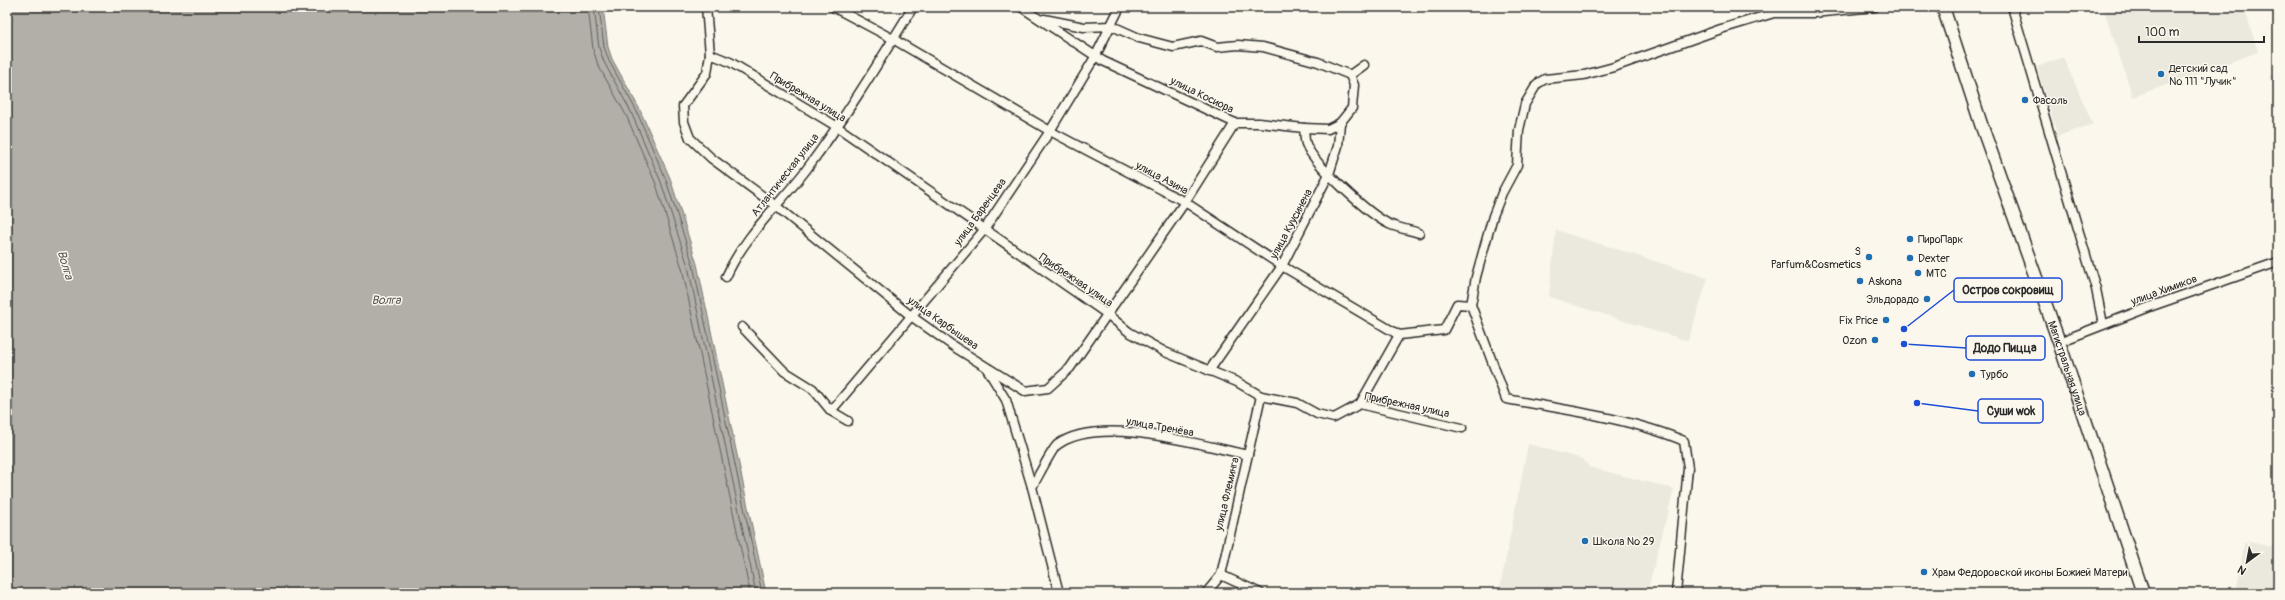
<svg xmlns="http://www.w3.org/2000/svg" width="2285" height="600" viewBox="0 0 2285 600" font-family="Pangolin,sans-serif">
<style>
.built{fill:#ebe8de}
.water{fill:#b1afa7;stroke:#7b7a75}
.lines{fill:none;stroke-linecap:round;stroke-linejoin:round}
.shore{stroke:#61605d;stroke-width:1}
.minor-casing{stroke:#2b2b2b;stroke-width:11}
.highway-casing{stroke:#2b2b2b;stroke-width:15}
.minor{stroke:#fbf7ec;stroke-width:8}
.highway{stroke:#fbf7ec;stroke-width:12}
.poi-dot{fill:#1f6fb2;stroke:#fbf7ec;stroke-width:1.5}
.labels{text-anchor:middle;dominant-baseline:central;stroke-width:3;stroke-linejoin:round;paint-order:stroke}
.poi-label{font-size:11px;fill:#2b2b2b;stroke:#fbf7ec;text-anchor:start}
.street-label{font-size:11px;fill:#2b2b2b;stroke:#fbf7ec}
.water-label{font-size:12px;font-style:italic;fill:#5a5956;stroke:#fbf7ec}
.leader{fill:none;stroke:#1d4ed8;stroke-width:1.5}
.callout-dot{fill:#1d4ed8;stroke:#fbf7ec;stroke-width:1.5}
.callout{fill:#fbf7ec;stroke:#1d4ed8;stroke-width:1.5}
.callout-label{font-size:12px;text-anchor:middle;font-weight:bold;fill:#2b2b2b}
</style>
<rect width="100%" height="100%" fill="#fbf7ec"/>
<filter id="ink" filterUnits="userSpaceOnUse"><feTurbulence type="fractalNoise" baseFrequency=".025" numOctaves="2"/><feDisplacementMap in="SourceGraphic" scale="8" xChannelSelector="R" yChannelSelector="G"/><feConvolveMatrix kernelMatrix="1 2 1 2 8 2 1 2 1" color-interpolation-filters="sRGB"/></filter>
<g filter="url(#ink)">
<!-- built -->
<g class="built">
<polygon points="2103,7 2244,7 2258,52 2133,97"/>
<polygon points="2063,57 2093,124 2058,136 2037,67"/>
<polygon points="2278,73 2278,97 2270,76"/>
<polygon points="1556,230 1708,278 1688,341 1549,297"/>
<polygon points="1528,444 1583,459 1589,467 1674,489 1647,593 1499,593"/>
<polygon points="2249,542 2278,548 2278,593 2236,593 2244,544"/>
</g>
<!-- water -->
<polygon class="water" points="7,7 603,7 608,47 612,59 639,108 670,178 697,264 766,593 7,593"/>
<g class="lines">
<!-- shore -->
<g class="shore">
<polyline points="588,7 593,49 598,65 626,115 656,184 682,268 750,593"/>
<polyline points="594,7 599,48 604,62 631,112 661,182 688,266 756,593"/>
<polyline points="599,7 604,47 609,61 636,110 666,180 693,265 762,593"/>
</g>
<!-- minor casing -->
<g class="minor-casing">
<g id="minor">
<polyline points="706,7 710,54 707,73 683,106 684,122 690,138 711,158 776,206 911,316 956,348 1025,391 1048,388 1070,368 1185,202 1235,123"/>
<polyline points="833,7 893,39 1050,131 1185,202 1282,266 1399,335 1444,330 1457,304 1471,305"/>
<path d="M1021 7 1103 61 1235 123H1259L1304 128C1305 133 1304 139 1306 144 1313 164 1370 215 1389 224 1398 228 1409 230 1419 233"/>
<polyline points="2012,7 2096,289 2103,324"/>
<polyline points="1044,19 1084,27 1112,26 1139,38 1173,47 1201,41 1217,47 1238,45 1263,47 1318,62 1350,75 1364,65"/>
<polyline points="710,54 730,62 836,126 1107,314 1129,332 1165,352 1237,382 1261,396 1297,403 1317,414 1334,418 1360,404 1462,428"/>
<polyline points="1304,128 1328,129 1340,123"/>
<path d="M726 277C744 236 779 205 806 170 845 118 879 62 913 7"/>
<polyline points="742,327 784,371 813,389 831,411 848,421"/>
<polyline points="2059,342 2152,306 2278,262"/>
<polyline points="987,369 1006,400 1032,487"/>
<polyline points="1209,371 1282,266 1329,174 1338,146 1340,123 1352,108 1354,85 1350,75"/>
<polyline points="1360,404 1399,335"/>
<polyline points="831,411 984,230 1050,131 1095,57 1120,7"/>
<polyline points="1221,575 1260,593"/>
<path d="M1058 589 1032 487C1037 479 1052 449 1057 445 1100 414 1199 445 1248 455"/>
<polyline points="1206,593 1221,575 1261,396"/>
<path d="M1676 593 1688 468 1684 441C1633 419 1562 409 1506 399L1471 305 1476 277 1493 216 1502 193 1517 165 1519 130 1525 104 1537 84 1545 79 1584 75 1614 67 1721 29 1774 13H1813L1875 7"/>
</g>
</g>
<!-- highway casing -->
<g class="highway-casing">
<g id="highway">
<path id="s1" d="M1943 7 1981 124 2059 342 2143 593"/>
</g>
</g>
<!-- minor -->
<use href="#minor" class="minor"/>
<!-- highway -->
<use href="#highway" class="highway"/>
</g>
</g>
<!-- markers -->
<g class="poi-dot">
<circle cx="2161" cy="74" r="4"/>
<circle cx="2025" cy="100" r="4"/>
<circle cx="1910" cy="239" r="4"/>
<circle cx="1869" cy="257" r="4"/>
<circle cx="1910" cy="258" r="4"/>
<circle cx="1918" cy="273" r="4"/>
<circle cx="1860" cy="281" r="4"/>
<circle cx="1927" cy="299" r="4"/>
<circle cx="1886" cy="320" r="4"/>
<circle cx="1875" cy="340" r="4"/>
<circle cx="1972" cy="374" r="4"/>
<circle cx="1585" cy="541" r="4"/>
<circle cx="1924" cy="572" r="4"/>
</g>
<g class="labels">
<!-- poi labels -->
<g class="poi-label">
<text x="2169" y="68">Детский сад<tspan x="2169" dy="13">№ 111 "Лучик"</tspan></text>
<text x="2033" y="100">Фасоль</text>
<text x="1918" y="239">ПироПарк</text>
<text x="1861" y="251" text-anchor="end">S<tspan x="1861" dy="13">Parfum&amp;Cosmetics</tspan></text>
<text x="1918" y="258">Dexter</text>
<text x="1926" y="273">МТС</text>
<text x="1868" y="281">Askona</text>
<text x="1919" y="299" text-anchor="end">Эльдорадо</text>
<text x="1878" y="320" text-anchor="end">Fix Price</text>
<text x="1867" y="340" text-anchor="end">Ozon</text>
<text x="1980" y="374">Турбо</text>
<text x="1593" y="541">Школа № 29</text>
<text x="1932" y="572">Храм Федоровской иконы Божией Матери</text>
</g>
<!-- street labels -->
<g class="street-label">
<text transform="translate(1202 95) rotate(26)">улица Косиора</text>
<text transform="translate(808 97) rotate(31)">Прибрежная улица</text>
<text transform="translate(785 175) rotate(-52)">Атлантическая улица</text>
<text transform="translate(1162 178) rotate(28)">улица Азина</text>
<text transform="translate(980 212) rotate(-54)">улица Баренцева</text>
<text transform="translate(1291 224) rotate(-62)">улица Куусинена</text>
<text transform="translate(1076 280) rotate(34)">Прибрежная улица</text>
<text transform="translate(2164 290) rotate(-20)">улица Химиков</text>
<text transform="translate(943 323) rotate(35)">улица Карбышева</text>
<text stroke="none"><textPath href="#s1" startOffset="382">Магистральная улица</textPath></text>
<text transform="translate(1407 405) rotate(12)">Прибрежная улица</text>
<text transform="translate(1160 427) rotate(10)">улица Тренёва</text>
<text transform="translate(1227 494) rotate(-77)">улица Флеминга</text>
</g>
<!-- water labels -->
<g class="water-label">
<text transform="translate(65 265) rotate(73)">Волга</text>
<text x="386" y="300">Волга</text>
</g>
</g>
<!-- callouts -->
<path class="leader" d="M1904 329L1954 290M1904 344L1966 348M1917 403L1978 411"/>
<g class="callout-dot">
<circle cx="1904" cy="329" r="4"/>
<circle cx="1904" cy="344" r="4"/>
<circle cx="1917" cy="403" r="4"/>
</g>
<g class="callout">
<rect x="1954" y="278" width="108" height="24" rx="4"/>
<rect x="1966" y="336" width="79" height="24" rx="4"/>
<rect x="1978" y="399" width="65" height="24" rx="4"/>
</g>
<g class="callout-label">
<text x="2008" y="294">Остров сокровищ</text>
<text x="2005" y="352">Додо Пицца</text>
<text x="2011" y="415">Суши wok</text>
</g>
<!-- margin -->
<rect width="2285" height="600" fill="none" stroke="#fbf7ec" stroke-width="24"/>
<rect x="12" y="12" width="2261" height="576" fill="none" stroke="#2b2b2b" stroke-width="1.5" filter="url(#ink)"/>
<!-- north arrow -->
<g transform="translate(2247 562) rotate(212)" stroke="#fbf7ec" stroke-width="3" paint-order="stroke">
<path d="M0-3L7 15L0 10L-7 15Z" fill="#2b2b2b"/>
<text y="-6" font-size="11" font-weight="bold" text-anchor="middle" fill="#2b2b2b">N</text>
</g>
<!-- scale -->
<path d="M2139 36v6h125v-6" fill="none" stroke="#2b2b2b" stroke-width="2"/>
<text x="2145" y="36" font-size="12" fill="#2b2b2b" stroke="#fbf7ec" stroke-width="3" paint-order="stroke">100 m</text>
</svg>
